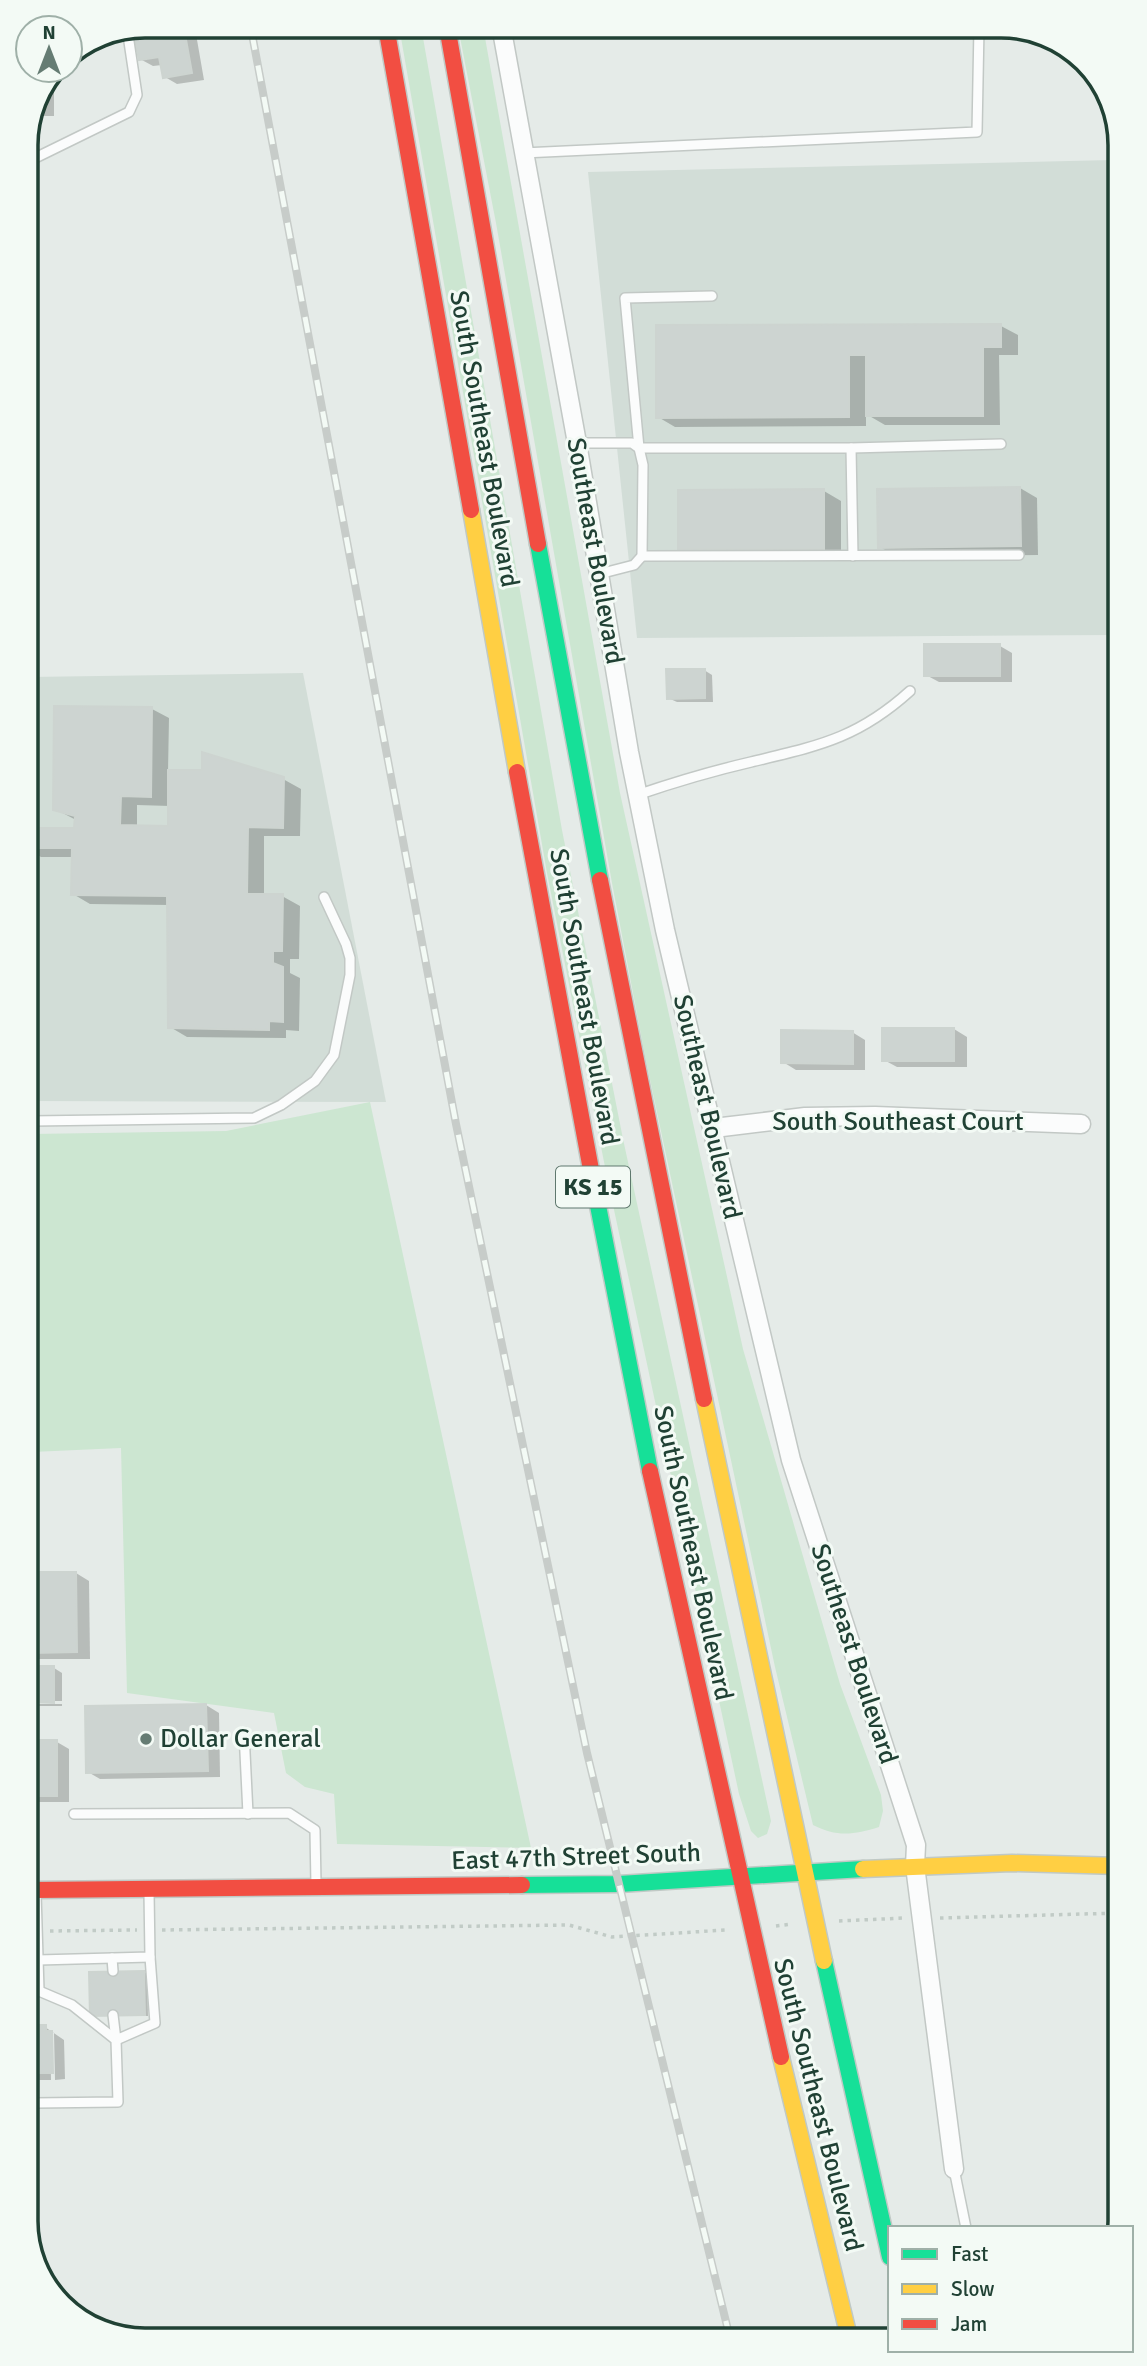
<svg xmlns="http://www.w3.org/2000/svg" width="1147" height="2366" viewBox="0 0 1147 2366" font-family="Signika,sans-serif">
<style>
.built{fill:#d2ddd7}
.green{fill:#cce6d1}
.shadow{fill:#0003;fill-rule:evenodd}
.building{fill:#cdd4d1;stroke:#cdd4d0;stroke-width:2}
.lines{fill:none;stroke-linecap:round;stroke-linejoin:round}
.lane-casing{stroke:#c2c8c5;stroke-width:12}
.street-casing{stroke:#c2c8c5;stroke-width:21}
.fast-casing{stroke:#c0c9c5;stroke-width:19}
.slow-casing{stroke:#c0c9c5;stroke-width:19}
.jam-casing{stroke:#c0c9c5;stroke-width:19}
.path{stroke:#c1cbc6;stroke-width:3.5;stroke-dasharray:3.5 5;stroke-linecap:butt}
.lane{stroke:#fbfcfc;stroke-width:9}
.street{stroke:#fbfcfc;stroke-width:18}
.fast{stroke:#16e098;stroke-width:16}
.slow{stroke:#ffcf43;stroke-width:16}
.jam{stroke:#f24e42;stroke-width:16}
.rail-casing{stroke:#c7ccc9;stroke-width:8}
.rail{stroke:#f3faf5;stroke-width:5;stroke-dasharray:16;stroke-linecap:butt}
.poi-dot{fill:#657c73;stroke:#f3faf5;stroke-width:2.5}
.labels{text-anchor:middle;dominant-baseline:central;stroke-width:6;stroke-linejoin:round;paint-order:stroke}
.shield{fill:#f3faf5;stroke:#5f786e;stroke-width:2}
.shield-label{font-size:24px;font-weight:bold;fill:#204134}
.street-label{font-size:26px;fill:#204134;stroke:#f3faf5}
.poi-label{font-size:26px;fill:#204134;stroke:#f3faf5;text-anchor:start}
.rim{fill:none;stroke:#204134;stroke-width:3.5}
</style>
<rect width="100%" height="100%" fill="#e5ebe8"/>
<!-- built -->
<g class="built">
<polygon points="1112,160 1114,635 637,638 588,172"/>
<polygon points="303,673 386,1102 30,1101 29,677"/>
</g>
<!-- green -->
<g class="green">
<polygon points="400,32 422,32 562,830 623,1139 771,1821 767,1834 758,1838 751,1831 739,1794 607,1177 547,873"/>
<path d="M459 32H484L620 793 743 1349 840 1684 881 1795 883 1811 879 1827C854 1835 836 1837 813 1825L775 1667 645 1056 612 883 496 223Z"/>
<polygon points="370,1102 531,1848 337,1844 334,1794 305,1787 286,1773 274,1713 127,1693 121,1448 32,1452 31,1134 226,1131"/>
</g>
<!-- shadow -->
<g class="shadow">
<polygon points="196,34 204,80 177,84 165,77 162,65 153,66 140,59 136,35"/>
<polygon points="54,77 54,116 36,116"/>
<polygon points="1001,326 1018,335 1018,355 999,355 1000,425 885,425 866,414 866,426 675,427 658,417 658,327"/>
<polygon points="1020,488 1037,498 1038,555 897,557 880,547"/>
<polygon points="824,491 841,501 841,558 697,558 680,548"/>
<polygon points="1000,646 1012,653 1012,682 939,682 926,675"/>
<polygon points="704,670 712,675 713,702 677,702 668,698"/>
<path d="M152 709 169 718 168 772 283 779 301 789 300 836H264V896H282L300 906 299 959H290V973L300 978 299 1031 286 1030V1038L187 1037 170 1027 169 905 90 904 73 894 74 857H41L29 850V830H76V820L55 809ZM137 805 170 806 169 827H137Z"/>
<polygon points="954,1029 967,1037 967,1067 897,1067 884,1060"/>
<polygon points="852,1032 865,1040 865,1070 796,1070 783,1062"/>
<polygon points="76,1573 89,1581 90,1659 35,1659 32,1574"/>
<polygon points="33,1668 54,1668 62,1673 62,1701 33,1701"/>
<rect x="33" y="1704" width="29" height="2"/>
<polygon points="206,1705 219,1713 220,1777 100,1779 88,1772"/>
<polygon points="33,1741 57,1742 69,1749 69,1802 33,1802"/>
<polygon points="144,1972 147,1974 148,2016 92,2015"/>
<polygon points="34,2027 45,2027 64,2040 65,2079 55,2080 54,2033 50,2033 51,2080 34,2080"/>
</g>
<!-- building -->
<g class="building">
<polygon points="185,34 192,73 163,78 159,57 139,60 134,35"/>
<polygon points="1001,324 1001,347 983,347 983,416 866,416 866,355 849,355 849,417 656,418 656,325"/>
<polygon points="1020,487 1021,546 878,548 877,489"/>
<polygon points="824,489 824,549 678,549 678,490"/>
<rect x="924" y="644" width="76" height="32"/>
<polygon points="666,669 705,669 705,698 667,699"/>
<polygon points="54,706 152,707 151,797 121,796 120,825 168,826 168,770 202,770 202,752 284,777 283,828 248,827 247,894 283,894 282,951 273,951 273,963 283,967 283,1022 269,1021 269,1030 168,1028 167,896 71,895 72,848 29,848 29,828 74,828 75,816 53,810"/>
<rect x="882" y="1028" width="72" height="33"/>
<polygon points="781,1030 853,1031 853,1064 781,1063"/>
<polygon points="32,1572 76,1572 77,1652 33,1653"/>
<polygon points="33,1666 54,1666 54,1703 33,1702"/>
<polygon points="206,1704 208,1771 86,1773 85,1706"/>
<rect x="33" y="1740" width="24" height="56"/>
<polygon points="144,1971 145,2015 90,2016 89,1972"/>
<polygon points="34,2025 46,2025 46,2031 52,2031 53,2073 34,2073"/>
</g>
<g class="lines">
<!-- lane casing -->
<g class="lane-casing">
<g id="lane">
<polyline points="523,153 977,132 979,27"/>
<polyline points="27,162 129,112 137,95 128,35"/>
<polyline points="712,296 625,298 639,448 851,448 853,556"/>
<polyline points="577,443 632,443 639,448 643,465 642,556 634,565 599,574"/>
<polyline points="851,448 1001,444"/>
<polyline points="642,556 1019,555"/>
<path d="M637 795C675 782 712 771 751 762 817 746 857 739 910 691"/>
<polyline points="31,1121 254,1118 281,1105 315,1081 334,1055 350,975 350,958 346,944 324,897"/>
<polyline points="244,1732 248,1814"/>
<polyline points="74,1814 289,1813 315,1830 316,1885"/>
<polyline points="112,1958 113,1971"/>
<polyline points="38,1960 150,1957 149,1892"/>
<polyline points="36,1991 39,1991 36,1893"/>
<polyline points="113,2015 116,2040 155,2023 150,1957"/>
<polyline points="35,2103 118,2102 116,2040 72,2005 39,1991"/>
<polyline points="954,2169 966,2228"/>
</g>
</g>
<!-- street casing -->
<g class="street-casing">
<g id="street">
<polyline points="502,31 577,443 629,752 665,930 791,1460 916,1845 915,1866 954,2169"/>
<polyline points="714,1128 805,1117 875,1116 1081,1124"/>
</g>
</g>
<!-- fast casing -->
<g class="fast-casing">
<g id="fast">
<polyline points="538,544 600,880"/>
<polyline points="592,1175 650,1471"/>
<polyline points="522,1885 619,1884 863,1869"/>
<polyline points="824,1961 890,2257"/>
</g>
</g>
<!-- slow casing -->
<g class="slow-casing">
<g id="slow">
<polyline points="471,510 517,772"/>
<polyline points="704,1399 824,1961"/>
<polyline points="863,1869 1012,1863 1119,1866"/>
<polyline points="781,2057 848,2333"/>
</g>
</g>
<!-- jam casing -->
<g class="jam-casing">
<g id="jam">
<polyline points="387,32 471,510"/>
<polyline points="448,32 538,544"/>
<polyline points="517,772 592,1175"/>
<polyline points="600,880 704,1399"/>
<polyline points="650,1471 781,2057"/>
<polyline points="34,1890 522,1885"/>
</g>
</g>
<!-- path -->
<g class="path">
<polyline points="940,1918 1119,1913"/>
<polyline points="839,1921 904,1918"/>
<polyline points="776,1926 792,1924"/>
<polyline points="162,1930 569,1925 612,1937 726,1930"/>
<polyline points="50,1931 137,1930"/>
</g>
<!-- lane -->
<use href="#lane" class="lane"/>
<!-- street -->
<use href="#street" class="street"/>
<!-- fast -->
<use href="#fast" class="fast"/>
<!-- slow -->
<use href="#slow" class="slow"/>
<!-- jam -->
<use href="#jam" class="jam"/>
<!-- rail casing -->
<g class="rail-casing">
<polyline id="rail" points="252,34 456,1124 587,1753 729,2334"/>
</g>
<!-- rail -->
<use href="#rail" class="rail"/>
</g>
<!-- markers -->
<circle class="poi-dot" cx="146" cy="1739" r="7"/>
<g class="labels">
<!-- shield labels -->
<rect class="shield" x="556" y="1166.5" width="74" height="41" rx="5"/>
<g class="shield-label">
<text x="593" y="1187">KS 15</text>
</g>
<!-- street labels -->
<g class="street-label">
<text transform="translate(484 439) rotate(80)">South Southeast Boulevard</text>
<text transform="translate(595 551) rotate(80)">Southeast Boulevard</text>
<text transform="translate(584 997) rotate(80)">South Southeast Boulevard</text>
<text transform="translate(707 1107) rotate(77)">Southeast Boulevard</text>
<text x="898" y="1122">South Southeast Court</text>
<text transform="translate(693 1553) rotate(78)">South Southeast Boulevard</text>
<text transform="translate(854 1654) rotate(72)">Southeast Boulevard</text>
<text transform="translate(576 1857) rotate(-2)">East 47th Street South</text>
<text transform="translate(818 2105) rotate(76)">South Southeast Boulevard</text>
</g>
<!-- poi labels -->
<g class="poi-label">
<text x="160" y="1739">Dollar General</text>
</g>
</g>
<!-- crop -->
<path d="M0 0H1147V2366H0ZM145 38H1001A107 107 0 0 1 1108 145V2221A107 107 0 0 1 1001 2328H145A107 107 0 0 1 38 2221V145A107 107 0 0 1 145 38Z" fill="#f3faf5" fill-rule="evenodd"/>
<path class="rim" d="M145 38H1001A107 107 0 0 1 1108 145V2221A107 107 0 0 1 1001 2328H145A107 107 0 0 1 38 2221V145A107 107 0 0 1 145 38Z"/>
<!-- legend -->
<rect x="888" y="2226" width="245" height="126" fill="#f3faf5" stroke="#9fb0a8" stroke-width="2"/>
<rect x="902" y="2249" width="35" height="10" fill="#16e098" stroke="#9fb0a8" stroke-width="2"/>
<text x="951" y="2261" font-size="21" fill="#204134">Fast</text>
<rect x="902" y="2284" width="35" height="10" fill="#ffcf43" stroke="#9fb0a8" stroke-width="2"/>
<text x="951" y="2296" font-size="21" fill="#204134">Slow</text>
<rect x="902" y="2319" width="35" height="10" fill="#f24e42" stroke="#9fb0a8" stroke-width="2"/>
<text x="951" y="2331" font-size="21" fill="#204134">Jam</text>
<!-- north arrow -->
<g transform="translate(49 49)"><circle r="33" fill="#f3faf5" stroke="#9fb0a8" stroke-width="2"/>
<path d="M0-5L12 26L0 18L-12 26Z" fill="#657c73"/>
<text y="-10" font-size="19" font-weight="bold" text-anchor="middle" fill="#204134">N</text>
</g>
</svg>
